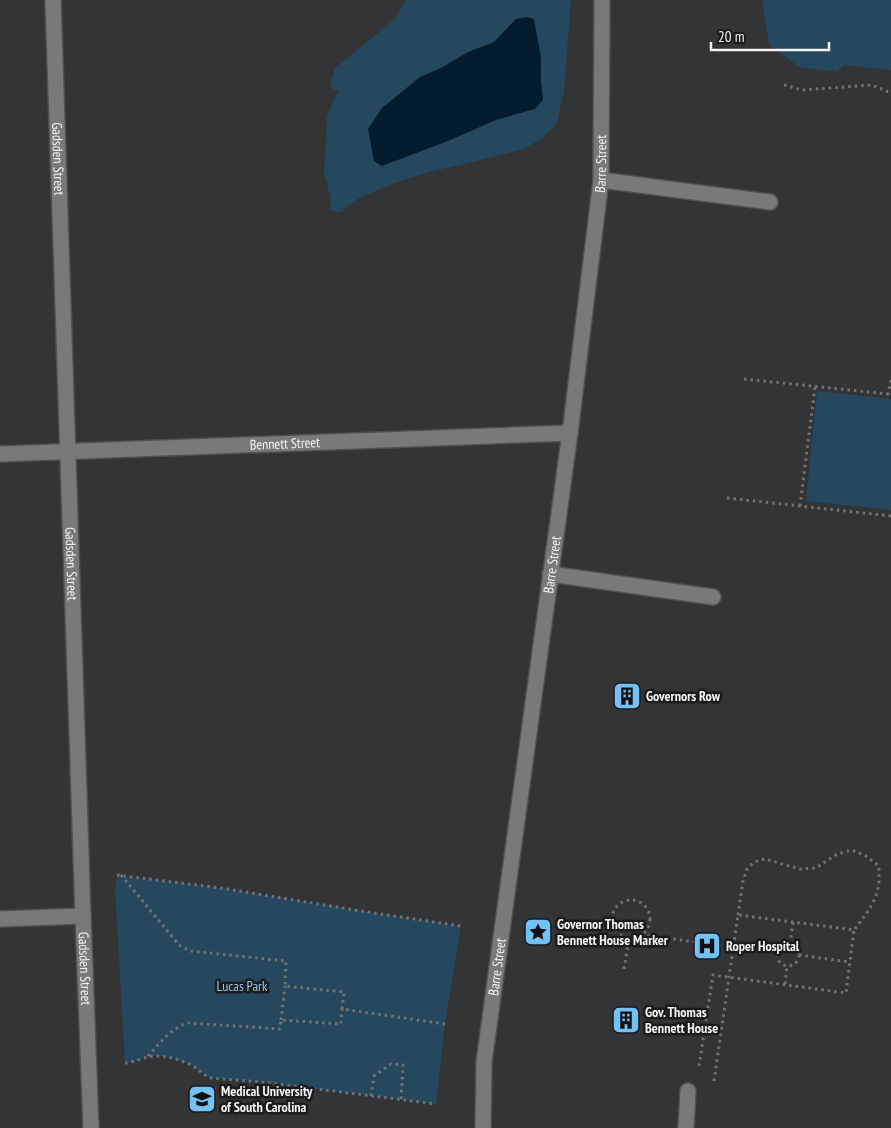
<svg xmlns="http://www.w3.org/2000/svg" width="891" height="1128" viewBox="0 0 891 1128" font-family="'PT Sans Narrow',sans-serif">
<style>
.green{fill:#26485f}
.water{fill:#021c2d}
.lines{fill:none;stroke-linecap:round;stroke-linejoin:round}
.lane-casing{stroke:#4e5051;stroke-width:18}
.street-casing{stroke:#4e5051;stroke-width:18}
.path{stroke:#717375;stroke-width:3;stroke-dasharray:2.5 4;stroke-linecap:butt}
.lane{stroke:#77797b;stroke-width:15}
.street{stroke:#77797b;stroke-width:15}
.labels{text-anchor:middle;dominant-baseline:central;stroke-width:5;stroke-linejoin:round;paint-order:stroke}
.street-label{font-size:14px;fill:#f2f4f5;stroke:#1a1b1c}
.poi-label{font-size:14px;font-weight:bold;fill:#f2f4f5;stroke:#1a1b1c;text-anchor:start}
.park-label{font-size:14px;fill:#8ecaf4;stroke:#1a1b1c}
</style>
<rect width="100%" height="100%" fill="#323436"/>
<!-- green -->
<g class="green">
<polygon points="406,0 571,0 564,91 557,123 544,137 526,148 493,157 425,173 392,184 359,198 341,212 336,212 330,210 331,199 324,172 327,117 335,97 339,92 330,87 332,77 335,68 395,19"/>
<polygon points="763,0 891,0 891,70 844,65 837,72 799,67 769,44 763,7"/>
<polygon points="817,391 891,399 891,510 806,501"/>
<path d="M117 875 221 888 361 911 461 926 445 1024 436 1104 261 1082 211 1078C203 1075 198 1069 191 1065 181 1060 168 1056 156 1056 146 1056 136 1062 125 1063L115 890Z"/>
</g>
<!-- water -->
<polygon class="water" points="527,17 534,19 541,58 541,82 543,100 535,109 496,120 448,141 382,166 374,161 368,129 382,108 420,77 441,68 468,52 494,42 516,19"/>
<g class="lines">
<!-- lane casing -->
<g class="lane-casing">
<g id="lane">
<polyline points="601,180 770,202"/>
<polyline points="550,574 713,597"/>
<polyline points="686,1128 688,1091"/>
</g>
</g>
<!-- street casing -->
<g class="street-casing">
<g id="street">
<path id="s1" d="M53 0 83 916 91 1128"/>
<path id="s2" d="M0 454 570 433"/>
<polyline points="0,919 83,916"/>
<path id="s3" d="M483 1128 484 1062 570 433 601 180 602 0"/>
</g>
</g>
<!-- path -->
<g class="path">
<polyline points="784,85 802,90 872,85 891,93"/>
<polyline points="744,379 888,394"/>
<polyline points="891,380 888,394 891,395"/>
<polyline points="727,498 891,516"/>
<polyline points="800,506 815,387"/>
<polyline points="117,875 221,888 361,911 461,926"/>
<polyline points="121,875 179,945 190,951 286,961 285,986 344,992 342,1009 445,1024"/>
<circle cx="631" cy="919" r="19"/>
<path d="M738 915 743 881 747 869 754 862 765 859 800 869 816 868 837 854 852 850 866 856 879 866C879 872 879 877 879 883 877 901 865 916 854 930"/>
<polyline points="641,935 777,952"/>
<circle cx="788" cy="955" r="11"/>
<polyline points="790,944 793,922"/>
<polyline points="799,955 850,962"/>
<polyline points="624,969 629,938"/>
<polyline points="785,984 787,966"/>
<polyline points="281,1020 285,986"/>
<path d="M148 1056C159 1044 172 1027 188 1023L280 1029 281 1020 341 1024 342 1009"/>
<path d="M125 1063C136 1062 146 1056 156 1056 168 1056 181 1060 191 1065 198 1069 203 1075 211 1078L261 1082 436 1104"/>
<path d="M699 1066 713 975C757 981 801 987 846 993L854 930 738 915 714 1081"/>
<polyline points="371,1096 374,1076 391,1064 403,1065 401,1100"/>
</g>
<!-- lane -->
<use href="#lane" class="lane"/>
<!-- street -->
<use href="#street" class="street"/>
</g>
<!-- icons -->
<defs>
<g id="building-square" transform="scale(1.4375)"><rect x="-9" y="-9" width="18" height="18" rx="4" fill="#73c1f6" stroke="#1a1b1c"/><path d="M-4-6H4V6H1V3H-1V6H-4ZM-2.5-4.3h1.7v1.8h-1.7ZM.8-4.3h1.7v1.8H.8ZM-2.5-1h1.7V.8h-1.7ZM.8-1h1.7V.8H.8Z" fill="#111"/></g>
<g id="sight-square" transform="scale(1.4375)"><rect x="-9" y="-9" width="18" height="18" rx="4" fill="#73c1f6" stroke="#1a1b1c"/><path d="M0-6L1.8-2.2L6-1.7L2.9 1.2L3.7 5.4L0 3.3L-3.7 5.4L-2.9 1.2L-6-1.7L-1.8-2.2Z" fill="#111"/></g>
<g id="hospital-square" transform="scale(1.4375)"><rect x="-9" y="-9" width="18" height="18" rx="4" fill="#73c1f6" stroke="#1a1b1c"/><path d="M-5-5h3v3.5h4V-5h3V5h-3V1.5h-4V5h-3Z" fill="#111"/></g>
<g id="university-square" transform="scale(1.4375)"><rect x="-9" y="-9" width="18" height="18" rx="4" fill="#73c1f6" stroke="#1a1b1c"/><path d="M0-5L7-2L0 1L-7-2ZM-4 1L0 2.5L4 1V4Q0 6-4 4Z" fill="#111"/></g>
</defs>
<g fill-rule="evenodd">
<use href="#building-square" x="627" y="696"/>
<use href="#sight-square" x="538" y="932"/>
<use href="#hospital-square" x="707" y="946"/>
<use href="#building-square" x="626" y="1020"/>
<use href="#university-square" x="202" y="1099"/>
</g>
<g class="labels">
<!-- street labels -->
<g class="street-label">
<text stroke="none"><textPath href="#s1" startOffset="159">Gadsden Street</textPath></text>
<text stroke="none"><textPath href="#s3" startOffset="972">Barre Street</textPath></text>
<text stroke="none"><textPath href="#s2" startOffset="285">Bennett Street</textPath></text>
<text stroke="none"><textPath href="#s1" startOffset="564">Gadsden Street</textPath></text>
<text stroke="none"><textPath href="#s3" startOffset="568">Barre Street</textPath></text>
<text stroke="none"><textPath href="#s3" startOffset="162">Barre Street</textPath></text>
<text stroke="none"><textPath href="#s1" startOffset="969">Gadsden Street</textPath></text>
</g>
<!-- poi labels -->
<g class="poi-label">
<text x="646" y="696">Governors Row</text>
<text x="557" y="924">Governor Thomas<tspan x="557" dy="16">Bennett House Marker</tspan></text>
<text x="726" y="946">Roper Hospital</text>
<text x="645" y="1012">Gov. Thomas<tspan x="645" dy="16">Bennett House</tspan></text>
<text x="221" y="1091">Medical University<tspan x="221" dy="16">of South Carolina</tspan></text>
</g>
<!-- park labels -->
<g class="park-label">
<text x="242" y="986">Lucas Park</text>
</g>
</g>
<!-- scale -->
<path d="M711 42v8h118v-8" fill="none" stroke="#f2f4f5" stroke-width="2.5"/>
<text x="718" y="42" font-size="15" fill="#f2f4f5" stroke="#1a1b1c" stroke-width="4" paint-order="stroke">20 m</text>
</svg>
